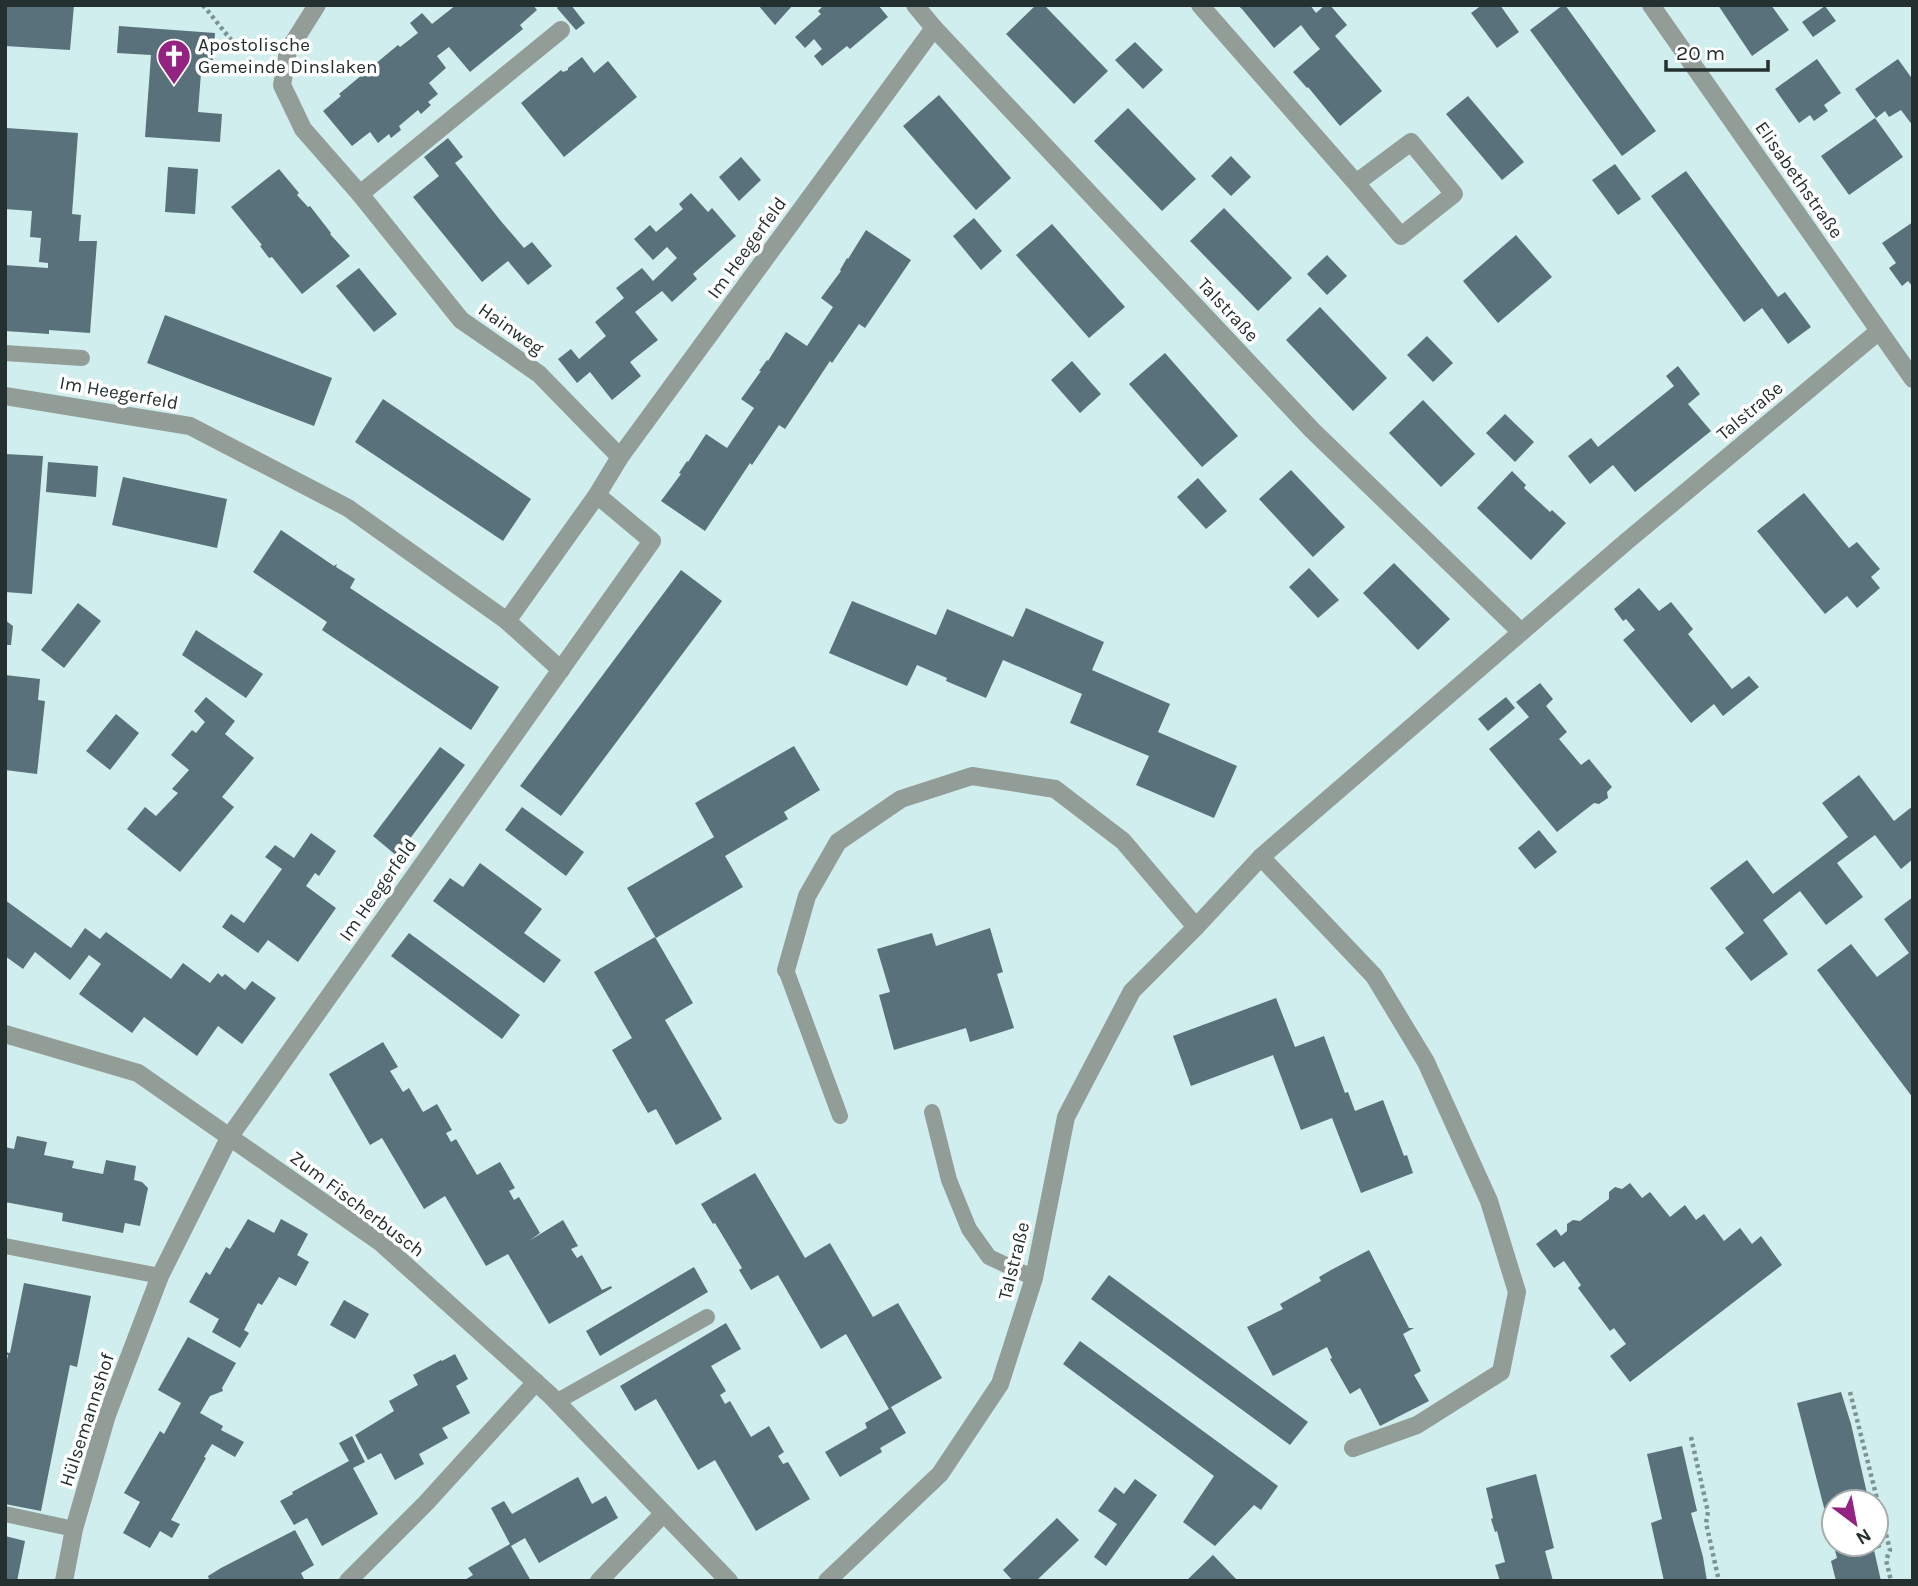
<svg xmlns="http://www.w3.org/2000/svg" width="1918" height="1586" viewBox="0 0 1918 1586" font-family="Karla,sans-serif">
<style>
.building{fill:#59717b}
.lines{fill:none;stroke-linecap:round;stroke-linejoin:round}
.path{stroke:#7d9392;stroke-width:4.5;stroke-dasharray:3.5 3.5;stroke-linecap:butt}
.service{stroke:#929d98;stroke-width:16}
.minor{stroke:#929d98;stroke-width:18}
.labels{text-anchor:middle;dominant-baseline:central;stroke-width:7;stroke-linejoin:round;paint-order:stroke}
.poi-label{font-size:19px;fill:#24302f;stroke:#fff;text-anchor:start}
.street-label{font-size:19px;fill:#24302f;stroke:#fff}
</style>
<rect width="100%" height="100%" fill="#cfeeed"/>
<!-- building -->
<g class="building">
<polygon points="5,5 74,5 70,50 5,46"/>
<polygon points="456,5 533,5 537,10 520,25 523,29 470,72 449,47 437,56 446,68 429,83 438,94 428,102 431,105 421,114 418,110 399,126 401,130 391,138 389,134 378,143 370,132 352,146 323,111 341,96 339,94 398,45 400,47 418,33 410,23 422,13 432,24"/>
<polygon points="560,5 571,5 585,23 576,30 557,8"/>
<polygon points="758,5 793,5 775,25"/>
<polygon points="824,5 878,5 888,17 850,49 847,46 822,66 814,56 822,49 814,39 805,48 795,37 821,14 818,11"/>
<polygon points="1036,5 1044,5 1108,71 1074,104 1006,34"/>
<polygon points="1237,5 1310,5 1316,13 1325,5 1330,5 1347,25 1335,36 1382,91 1340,126 1308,87 1307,88 1293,72 1320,49 1310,37 1301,25 1274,48 1242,9"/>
<polygon points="1482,5 1500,5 1519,32 1497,48 1471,13"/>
<polygon points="1563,5 1565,5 1656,131 1622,156 1530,30"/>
<polygon points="1718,5 1771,5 1789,30 1752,56"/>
<polygon points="1825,6 1836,21 1813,37 1802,22"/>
<polygon points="119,26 215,33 213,60 202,60 198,112 222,114 220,142 145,137 151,55 117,53"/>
<polygon points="1135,42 1163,70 1143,89 1115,60"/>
<polygon points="582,57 594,73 608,61 637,97 564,157 521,103 561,70 563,72 568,70 568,68"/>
<polygon points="1817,59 1841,93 1824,105 1828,111 1814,121 1810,115 1799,123 1775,89"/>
<polygon points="1898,59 1913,80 1913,126 1901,110 1889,117 1885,111 1876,118 1855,89"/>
<polygon points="939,95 1011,178 976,210 903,126"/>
<polygon points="1468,96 1524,162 1502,180 1446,114"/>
<polygon points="1128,108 1196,179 1162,211 1094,141"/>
<polygon points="1875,118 1903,157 1849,195 1821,156"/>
<polygon points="7,128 78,133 72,214 81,215 79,241 97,241 90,333 49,330 49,334 5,331 5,265 48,268 48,263 39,262 41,238 30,237 32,211 5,209"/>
<polygon points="448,138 463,157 455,163 500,220 524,248 532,242 552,266 528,285 508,261 482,282 413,197 439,176 424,157"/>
<polygon points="1231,156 1251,177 1231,196 1211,176"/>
<polygon points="741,157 761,180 739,201 719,177"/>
<polygon points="1615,164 1641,199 1618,215 1592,180"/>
<polygon points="168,167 198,169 195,214 165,212"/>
<polygon points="279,169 299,193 297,195 308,207 310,206 331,233 330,234 350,256 302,294 272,257 269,258 260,246 262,245 231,207"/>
<polygon points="1686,171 1778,297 1785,292 1811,327 1788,344 1762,308 1744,322 1651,196"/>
<polygon points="691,193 708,212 712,208 736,236 693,274 697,279 672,302 662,291 635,312 658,340 630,362 641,376 612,400 590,372 577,383 558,359 571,349 579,359 606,336 595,322 624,298 616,288 642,268 653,281 677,258 667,247 653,260 634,239 650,225 656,232 683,209 679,204"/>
<polygon points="1224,208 1292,278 1258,311 1190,241"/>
<polygon points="974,218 1002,251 981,270 953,236"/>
<polygon points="1913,222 1913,287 1908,281 1902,286 1889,268 1896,263 1882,243"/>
<polygon points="1052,224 1125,307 1089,338 1016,255"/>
<polygon points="866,230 911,260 865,328 859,324 832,363 830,361 785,429 779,425 752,465 750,463 705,531 661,501 681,474 679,473 687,461 688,462 706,434 727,448 754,408 741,399 761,371 759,371 767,360 768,361 786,332 807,346 833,307 821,298 841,271 840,270 847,258 848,259"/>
<polygon points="1516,235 1552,277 1498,323 1463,281"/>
<polygon points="1327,255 1347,276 1327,295 1307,274"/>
<polygon points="359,268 397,314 374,332 336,286"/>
<polygon points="1320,307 1387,378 1353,411 1286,340"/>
<polygon points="165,315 332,378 314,426 147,363"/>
<polygon points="1427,336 1453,363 1433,382 1407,355"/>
<polygon points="1165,353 1238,436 1202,467 1129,384"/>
<polygon points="1072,361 1101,394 1080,413 1051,380"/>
<polygon points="1678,366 1700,394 1688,404 1711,431 1635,492 1613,465 1590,484 1568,456 1591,438 1598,447 1674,386 1666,376"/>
<polygon points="383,399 531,499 503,541 355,442"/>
<polygon points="1423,400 1475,454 1441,487 1389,433"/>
<polygon points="1505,414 1534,442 1515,462 1486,433"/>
<polygon points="5,454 43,456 32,594 5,592"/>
<polygon points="48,462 98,466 96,497 46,492"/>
<polygon points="1291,470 1345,527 1313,557 1259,499"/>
<polygon points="1512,471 1526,485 1524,488 1550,512 1552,510 1566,523 1531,560 1477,508"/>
<polygon points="123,477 227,499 217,548 112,525"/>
<polygon points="1198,478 1227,511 1206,529 1177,497"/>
<polygon points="1804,493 1849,548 1857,542 1880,569 1871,577 1880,588 1857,608 1847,596 1825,614 1757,531"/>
<polygon points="281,530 334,566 337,564 336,567 355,579 350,588 499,687 471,730 322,630 327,622 253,572"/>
<polygon points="1394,563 1450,619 1418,650 1363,593"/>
<polygon points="1309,568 1339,600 1318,618 1289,587"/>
<polygon points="681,570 722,601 561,816 520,786"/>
<polygon points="1639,588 1659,611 1671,602 1693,629 1688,634 1732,689 1749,676 1759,687 1723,716 1714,704 1691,723 1623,640 1635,630 1626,619 1623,621 1614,609"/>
<polygon points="852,601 936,635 947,609 1013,637 1026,608 1104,642 1092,670 1170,704 1158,732 1237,766 1214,818 1136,785 1149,756 1070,723 1082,694 1003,660 986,698 946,681 947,678 917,665 907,686 829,653"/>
<polygon points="78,603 101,621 64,668 41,650"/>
<polygon points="5,620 13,626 11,645 5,645"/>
<polygon points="196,630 263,674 246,698 182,655"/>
<polygon points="5,675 40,679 38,700 45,701 37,774 5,770"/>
<polygon points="1540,683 1553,699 1546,706 1567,732 1559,739 1581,765 1589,759 1612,787 1607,792 1608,798 1599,804 1594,803 1557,832 1489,749 1529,717 1516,702"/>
<polygon points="206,697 235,721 225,734 254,758 222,797 234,807 180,872 127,829 145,807 156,816 178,793 172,789 189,770 171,755 192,730 196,733 205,722 194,711"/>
<polygon points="1506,697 1515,708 1488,731 1478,719"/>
<polygon points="116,714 139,733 110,770 86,751"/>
<polygon points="794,746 820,790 784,812 788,819 725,856 743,887 656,938 627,888 714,837 695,803"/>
<polygon points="440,747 465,765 397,856 373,836"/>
<polygon points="1859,775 1894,821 1913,806 1913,859 1901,869 1875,835 1837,863 1863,897 1826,925 1800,891 1763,920 1788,954 1751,981 1725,948 1744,933 1710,888 1747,860 1773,894 1848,837 1822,803"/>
<polygon points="522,807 584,852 566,876 505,830"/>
<polygon points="1539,830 1557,852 1535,869 1518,848"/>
<polygon points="311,833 336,851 319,876 315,873 306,886 336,908 298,962 268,940 258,953 222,927 231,914 244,923 282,869 265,857 275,845 294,858"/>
<polygon points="480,863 542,909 524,933 561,960 544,983 433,901 450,878 463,887"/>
<polygon points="1913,897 1913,1098 1817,970 1851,944 1877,977 1909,953 1884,919"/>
<polygon points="5,900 71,948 85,928 100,939 106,932 171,979 183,963 210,983 218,973 222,977 225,974 245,990 252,981 276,998 242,1044 218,1026 197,1056 144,1017 132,1033 79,994 101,964 89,955 70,980 35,952 23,969 5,956"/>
<polygon points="990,928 1003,972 997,974 1014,1028 970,1042 966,1028 894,1050 879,995 890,992 877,949 932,933 936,946"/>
<polygon points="409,933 520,1015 502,1039 391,956"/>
<polygon points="655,937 693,1003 665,1020 722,1119 676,1145 656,1109 648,1113 612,1050 632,1038 594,972"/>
<polygon points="1276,998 1295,1047 1324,1036 1345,1093 1348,1092 1355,1111 1383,1100 1404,1156 1407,1155 1413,1173 1361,1193 1332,1118 1301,1130 1273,1055 1191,1086 1173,1036"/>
<polygon points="383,1042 398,1067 390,1071 403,1092 409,1088 423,1112 437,1104 452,1130 446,1133 451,1142 456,1139 477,1175 500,1162 515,1188 509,1191 514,1200 519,1197 540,1233 529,1241 563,1220 578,1246 571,1249 577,1258 582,1255 602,1290 611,1286 612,1288 549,1324 508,1254 486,1266 445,1196 424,1209 382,1138 370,1145 329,1074"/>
<polygon points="17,1136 47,1142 44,1155 74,1161 72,1168 103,1174 106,1160 136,1166 134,1180 142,1182 148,1188 140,1226 125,1223 123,1233 62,1221 63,1213 5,1202 5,1147 14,1149"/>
<polygon points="755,1173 805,1258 830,1243 873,1317 898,1303 942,1378 891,1407 906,1433 880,1448 882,1452 840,1477 825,1452 867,1428 865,1423 889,1409 846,1334 821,1349 778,1275 751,1290 739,1270 742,1268 715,1223 713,1224 701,1204"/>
<polygon points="1630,1183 1642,1198 1650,1192 1670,1217 1685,1205 1696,1220 1704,1214 1724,1241 1740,1228 1752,1244 1761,1236 1782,1265 1630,1382 1610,1356 1626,1344 1614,1328 1610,1331 1578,1288 1581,1285 1564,1261 1554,1268 1536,1244 1556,1229 1561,1236 1567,1231 1567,1224 1573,1220 1580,1221 1609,1199 1609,1192 1615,1187 1622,1189"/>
<polygon points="248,1219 274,1233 281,1219 308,1234 297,1255 309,1262 296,1286 279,1277 262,1305 258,1303 244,1330 249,1333 240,1348 212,1332 219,1319 189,1302 206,1272 210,1275 226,1247 230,1249"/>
<polygon points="1369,1250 1409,1328 1414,1328 1403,1334 1421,1371 1414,1375 1429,1401 1380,1426 1360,1388 1350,1394 1330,1359 1332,1358 1327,1347 1273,1376 1247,1327 1283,1309 1280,1304 1321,1281 1319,1277 1331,1270"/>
<polygon points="694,1267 708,1292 600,1356 586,1331"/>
<polygon points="1109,1275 1308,1422 1290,1445 1091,1299"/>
<polygon points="24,1283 91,1296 77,1367 70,1365 41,1511 5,1504 5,1369 8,1355 5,1354 5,1352 10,1353"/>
<polygon points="344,1300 369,1314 355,1339 330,1325"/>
<polygon points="726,1323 741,1349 711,1366 726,1391 720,1395 725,1404 730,1401 751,1437 769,1426 784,1452 778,1456 783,1464 788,1462 810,1499 756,1531 715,1460 698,1470 656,1399 635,1411 620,1386"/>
<polygon points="188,1337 236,1363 222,1388 223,1391 210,1396 200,1413 223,1426 221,1430 244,1442 235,1457 212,1444 204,1457 206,1458 171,1520 180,1524 172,1538 160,1531 150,1548 123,1533 140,1502 124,1493 160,1431 164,1434 181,1403 158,1390"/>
<polygon points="1080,1341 1278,1486 1261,1510 1254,1505 1215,1546 1183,1522 1214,1476 1063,1364"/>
<polygon points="455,1354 468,1379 456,1386 470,1413 442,1428 448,1438 419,1454 424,1464 395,1480 381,1453 368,1460 355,1435 394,1411 389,1401 418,1385 413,1375 441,1360 442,1361"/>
<polygon points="1841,1392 1851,1424 1869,1502 1834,1502 1834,1544 1876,1544 1877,1531 1881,1547 1874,1550 1881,1581 1836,1581 1831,1561 1837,1558 1797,1403"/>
<polygon points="352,1436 365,1462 353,1468 378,1514 322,1546 307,1518 294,1525 280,1501 293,1494 292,1492 349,1461 339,1443"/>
<polygon points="1682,1446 1697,1511 1691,1513 1703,1557 1707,1581 1664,1581 1651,1523 1662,1519 1647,1454"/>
<polygon points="1536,1474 1554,1548 1545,1551 1553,1581 1500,1581 1495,1565 1505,1562 1497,1531 1495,1532 1491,1519 1493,1518 1486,1488"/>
<polygon points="578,1477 592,1504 606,1496 618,1518 539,1563 525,1538 511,1546 531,1581 463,1581 473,1575 468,1568 510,1544 491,1508 504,1501 512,1514"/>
<polygon points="1135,1479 1157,1495 1106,1566 1094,1557 1117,1524 1098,1511 1115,1487 1124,1494"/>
<polygon points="1057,1518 1079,1540 1036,1581 1013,1581 1003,1570"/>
<polygon points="295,1530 314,1565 301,1573 305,1581 205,1581 209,1579 208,1576 221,1568"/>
<polygon points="5,1536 25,1541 17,1581 5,1581"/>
<polygon points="1213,1555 1238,1581 1186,1581"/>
</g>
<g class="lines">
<!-- path -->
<g class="path">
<polyline points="203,5 236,46 263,48"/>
<polyline points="1850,1392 1890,1550 1886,1560 1891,1581"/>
<polyline points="1691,1437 1708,1512 1706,1523 1719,1581"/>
</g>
<!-- service -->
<g class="service">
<polyline points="5,353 82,358"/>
<polyline points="786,970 840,1116"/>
<polyline points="932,1112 949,1180 969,1229 989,1257 1034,1278"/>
<polyline points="5,1246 160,1276"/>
<polyline points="556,1402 707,1317"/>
<polyline points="5,1514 74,1529"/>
</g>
<!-- minor -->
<g class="minor">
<polyline points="317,5 288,51 282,85 303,129 360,194 461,320 539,374 620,457"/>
<polyline points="915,5 934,28 1312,430 1521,632"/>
<polyline points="1200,5 1356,183 1401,236 1454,194 1411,142 1356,183"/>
<polyline points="1651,5 1913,379"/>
<polyline points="360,194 561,30"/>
<polyline points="5,396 190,426 348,508 507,621"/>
<polyline points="561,670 507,621 597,495 620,457 934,28"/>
<polyline points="1261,857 1374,976 1426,1062 1489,1201 1517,1292 1501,1372 1417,1425 1353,1448"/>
<polyline points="786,970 807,896 838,842 901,799 972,776 1055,789 1123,841 1196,927"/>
<polyline points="5,1034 138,1073 380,1242 550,1395 729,1581"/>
<polyline points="64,1581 74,1529 107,1415 160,1276 230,1136 652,541 597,495"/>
<polyline points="348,1581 426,1503 536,1382"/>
<polyline points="599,1581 663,1514"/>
<polyline points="827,1581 940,1474 1000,1384 1034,1278 1066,1117 1132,991 1196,927 1261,857 1627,541 1879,331"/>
</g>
</g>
<!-- icons -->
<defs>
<g id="church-pin" transform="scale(1.75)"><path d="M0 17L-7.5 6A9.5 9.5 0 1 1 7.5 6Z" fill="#942281" stroke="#fff"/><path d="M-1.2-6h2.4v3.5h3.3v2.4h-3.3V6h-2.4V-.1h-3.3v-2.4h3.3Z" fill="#fff"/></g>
</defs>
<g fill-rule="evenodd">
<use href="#church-pin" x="174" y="56"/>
</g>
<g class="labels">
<!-- poi labels -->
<g class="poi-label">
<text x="198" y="45">Apostolische<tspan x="198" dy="22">Gemeinde Dinslaken</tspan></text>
</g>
<!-- street labels -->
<g class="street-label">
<text transform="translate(1799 180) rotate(55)">Elisabethstraße</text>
<text transform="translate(747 248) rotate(-54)">Im Heegerfeld</text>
<text transform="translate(1228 310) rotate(47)">Talstraße</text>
<text transform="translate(511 329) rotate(35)">Hainweg</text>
<text transform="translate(119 393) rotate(10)">Im Heegerfeld</text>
<text transform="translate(1750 411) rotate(-40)">Talstraße</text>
<text transform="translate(378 890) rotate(-55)">Im Heegerfeld</text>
<text transform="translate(357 1204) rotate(37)">Zum Fischerbusch</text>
<text transform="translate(1014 1261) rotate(-76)">Talstraße</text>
<text transform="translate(87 1420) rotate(-72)">Hülsemannshof</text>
</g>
</g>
<!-- border -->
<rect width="1918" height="1586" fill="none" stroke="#24302f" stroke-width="14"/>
<!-- north arrow -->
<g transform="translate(1855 1523) rotate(148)"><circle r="33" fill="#ffffff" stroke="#a7acac" stroke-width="2"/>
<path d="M0-5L12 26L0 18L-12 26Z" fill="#942281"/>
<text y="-10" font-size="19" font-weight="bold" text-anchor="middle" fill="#24302f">N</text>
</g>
<!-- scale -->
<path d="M1666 60v10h102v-10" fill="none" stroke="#24302f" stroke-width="3.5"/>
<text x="1676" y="60" font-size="21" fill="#24302f" stroke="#ffffff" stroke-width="5" paint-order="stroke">20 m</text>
</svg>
